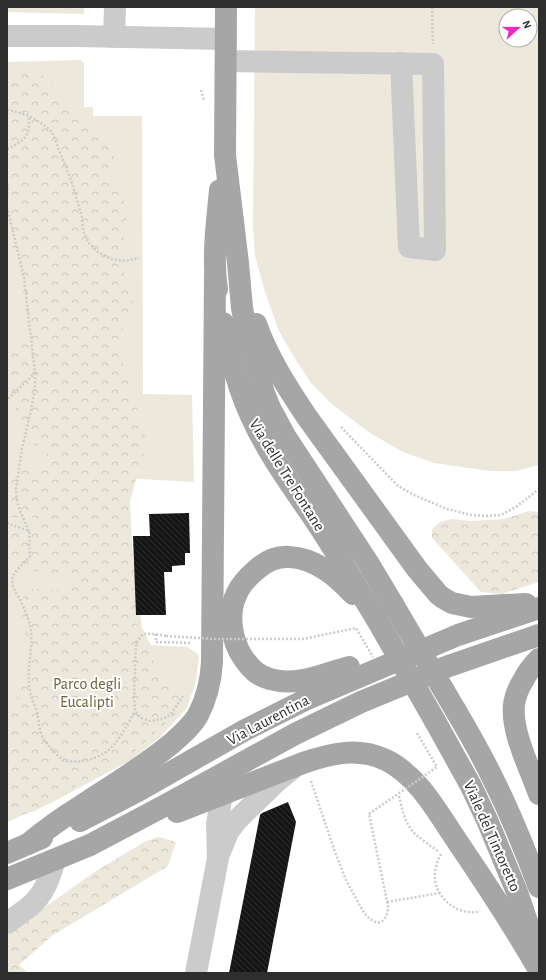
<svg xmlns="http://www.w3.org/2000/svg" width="546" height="980" viewBox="0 0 546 980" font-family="'Alegreya Sans',sans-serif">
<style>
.green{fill:#ece8db;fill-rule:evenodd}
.forest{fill:url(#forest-crowns)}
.building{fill:url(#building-back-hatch)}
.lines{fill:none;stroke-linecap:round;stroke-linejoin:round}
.path{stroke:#cbcbcb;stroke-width:2.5;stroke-dasharray:2 2;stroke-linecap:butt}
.minor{stroke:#cbcbcb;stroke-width:22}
.major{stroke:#a6a6a6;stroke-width:22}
.path-bridge{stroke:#cbcbcb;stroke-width:2.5;stroke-dasharray:2 2;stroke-linecap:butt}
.major-bridge{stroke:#a6a6a6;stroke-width:22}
.labels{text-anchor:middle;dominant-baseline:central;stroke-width:4;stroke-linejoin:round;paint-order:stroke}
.street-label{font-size:16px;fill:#2e2e2e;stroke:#fff}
.park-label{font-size:16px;fill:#6c6339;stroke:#fff}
</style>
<defs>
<pattern id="forest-crowns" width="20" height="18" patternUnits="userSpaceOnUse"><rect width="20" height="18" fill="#ece8db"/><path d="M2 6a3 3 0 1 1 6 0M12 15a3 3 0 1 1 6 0" fill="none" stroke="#cbc7bc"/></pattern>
<pattern id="building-back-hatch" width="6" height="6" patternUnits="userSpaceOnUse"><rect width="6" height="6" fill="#151515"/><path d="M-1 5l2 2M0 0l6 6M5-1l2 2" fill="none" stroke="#2f2f2f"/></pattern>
</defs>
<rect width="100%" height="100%" fill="#fff"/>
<!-- green -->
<g class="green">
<polygon points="7,7 84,7 84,14 7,12"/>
<path d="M255 7H539V465L516 471H490L434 463 403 452 370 433 333 405 312 384 297 362 279 331 266 295 255 256 253 226ZM506 16H530V40H506Z"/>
<polygon points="81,60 84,63 84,107 93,107 93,116 142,116 143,394 192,395 194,482 123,478 142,628 151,645 188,647 199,655 196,681 187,708 160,737 131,760 53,802 7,822 7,62"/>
</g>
<!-- forest -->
<g class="forest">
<polygon points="37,69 54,88 66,109 98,127 114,150 112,176 128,209 120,258 133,301 117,344 147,441 130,501 135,605 139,637 157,668 170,685 180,695 178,712 135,751 35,811 7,819 7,704 16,701 33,659 22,623 23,595 31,589 71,590 74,582 59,575 7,566 7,531 30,530 37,517 7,518 7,464 43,468 48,451 33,444 15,420 16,401 7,393 7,349 29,338 20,268 7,233 7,73 11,70"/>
<polygon points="529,511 539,512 539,582 502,594 481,592 432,538 432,529 440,522 452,519 470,521 504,519"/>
<polygon points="159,837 176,842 168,866 53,935 19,965 28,973 7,973 7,934 96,871 146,841"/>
</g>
<!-- building -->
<g class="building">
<polygon points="189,513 190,553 185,553 185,565 172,566 172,572 164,572 166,615 136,615 133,536 150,536 149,514"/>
<polygon points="288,802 296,822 267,973 229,973 260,815 262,813"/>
</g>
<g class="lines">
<!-- path -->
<g class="path">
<polyline points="432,7 433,44"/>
<polyline points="201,90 204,100"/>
<path d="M7 110C23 112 40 120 52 132L71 180 82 217 83 231 89 243 99 253 111 259 125 261 139 258"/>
<path d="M7 149C25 140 30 137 29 116"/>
<polyline points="7,184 8,186 7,197"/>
<polyline points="7,207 24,277 35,373 7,400"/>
<polyline points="341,427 398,486 414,495 447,509 471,515 486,516 501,515 516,507 539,489"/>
<path d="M7 523 29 531C30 540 29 547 30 556 25 564 13 570 12 580 12 587 16 593 20 599 24 609 30 620 31 631 33 652 25 674 31 695 32 700 35 706 37 712 39 721 39 730 43 738 46 744 59 758 64 760 75 764 93 760 103 754 117 746 127 725 135 711"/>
<polyline points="29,531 20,511 17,501 16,489 22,448 30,415 35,389 35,373"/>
<polyline points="156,634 156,642 192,643"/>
<polyline points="166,636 156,634 143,634 136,643 134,698 135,711 141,718 150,721 163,719 171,714 183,696"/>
<path d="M311 781 335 852 346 880 364 913 370 919 377 923C386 921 388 914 388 906L369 814"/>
<path d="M399 796C402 809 405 824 415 834 422 840 431 846 439 852"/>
<path d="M441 854C436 863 433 874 436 885 441 902 462 917 480 911"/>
<polyline points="387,902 440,893"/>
</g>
<!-- minor -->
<g class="minor">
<polyline points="7,36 76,36 226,39"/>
<polyline points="114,37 115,7"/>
<polyline points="226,61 433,64 435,250 409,247 401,63"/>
<polyline points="220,852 228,832 237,820 276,782 292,769"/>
<path d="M7 923C15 917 23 912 30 906 44 895 50 877 55 860"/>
<polyline points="196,973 218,858 217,824 222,794"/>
</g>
<!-- major -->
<g class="major">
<polyline points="226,7 225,155 238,263 242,308 246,330 255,364 264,393 270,408 285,436 367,561 394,606"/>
<path d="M217 289C212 257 217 223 220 190"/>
<path d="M223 323C229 353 238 388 251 416 267 452 291 485 313 517 335 550 355 584 376 618"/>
<path d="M256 324C268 358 287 387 307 417L417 569 438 594 443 598 452 603 471 607 526 604"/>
<path d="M539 659C533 665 528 671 524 679 519 687 515 695 514 705 511 732 530 768 539 794"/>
<path d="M349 667C323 674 297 687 270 679 258 676 251 669 244 659 231 641 227 613 237 593 241 584 249 576 256 570 265 562 277 556 289 557 315 558 336 576 353 594"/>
<path d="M456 711C469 733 482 756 493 779 511 814 525 850 539 887"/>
<polyline points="435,721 471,786 487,820 517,892 536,948"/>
<path d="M177 812 303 763C332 753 358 747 386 760 419 776 439 815 459 844 487 885 514 927 539 970"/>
<polyline points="80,821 138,791 245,730 305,700 458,635 539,608"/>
<path d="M28 844C44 831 60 819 78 808 109 787 142 768 171 744 181 735 192 726 198 715 207 698 211 680 212 662L215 276"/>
<polyline points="7,853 42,838"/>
<polyline points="7,879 90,845 162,807 295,734 361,702 446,667 539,635"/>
</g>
<!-- path-bridge -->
<g class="path-bridge">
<polyline points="166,636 214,639 303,639 356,628 373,657"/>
<polyline points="369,814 437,767 417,733"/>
</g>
<!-- major-bridge -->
<g class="major-bridge">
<polyline points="394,606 456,711"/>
<polyline points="376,618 435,721"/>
</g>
</g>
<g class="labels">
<!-- street labels -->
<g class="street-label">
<text transform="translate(287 475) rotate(58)">Via delle Tre Fontane</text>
<text transform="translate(268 720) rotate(-28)">Via Laurentina</text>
<text transform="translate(492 836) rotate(66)">Viale del Tintoretto</text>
</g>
<!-- park labels -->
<g class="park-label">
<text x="87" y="684">Parco degli<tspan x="87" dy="18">Eucalipti</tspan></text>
</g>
</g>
<!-- border -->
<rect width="546" height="980" fill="none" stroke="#2e2e2e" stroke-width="16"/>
<!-- north arrow -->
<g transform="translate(518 28) rotate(69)"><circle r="19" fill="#ffffff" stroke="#ababab"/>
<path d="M0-3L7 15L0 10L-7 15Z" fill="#ed28c3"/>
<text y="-6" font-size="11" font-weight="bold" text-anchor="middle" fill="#2e2e2e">N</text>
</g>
</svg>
